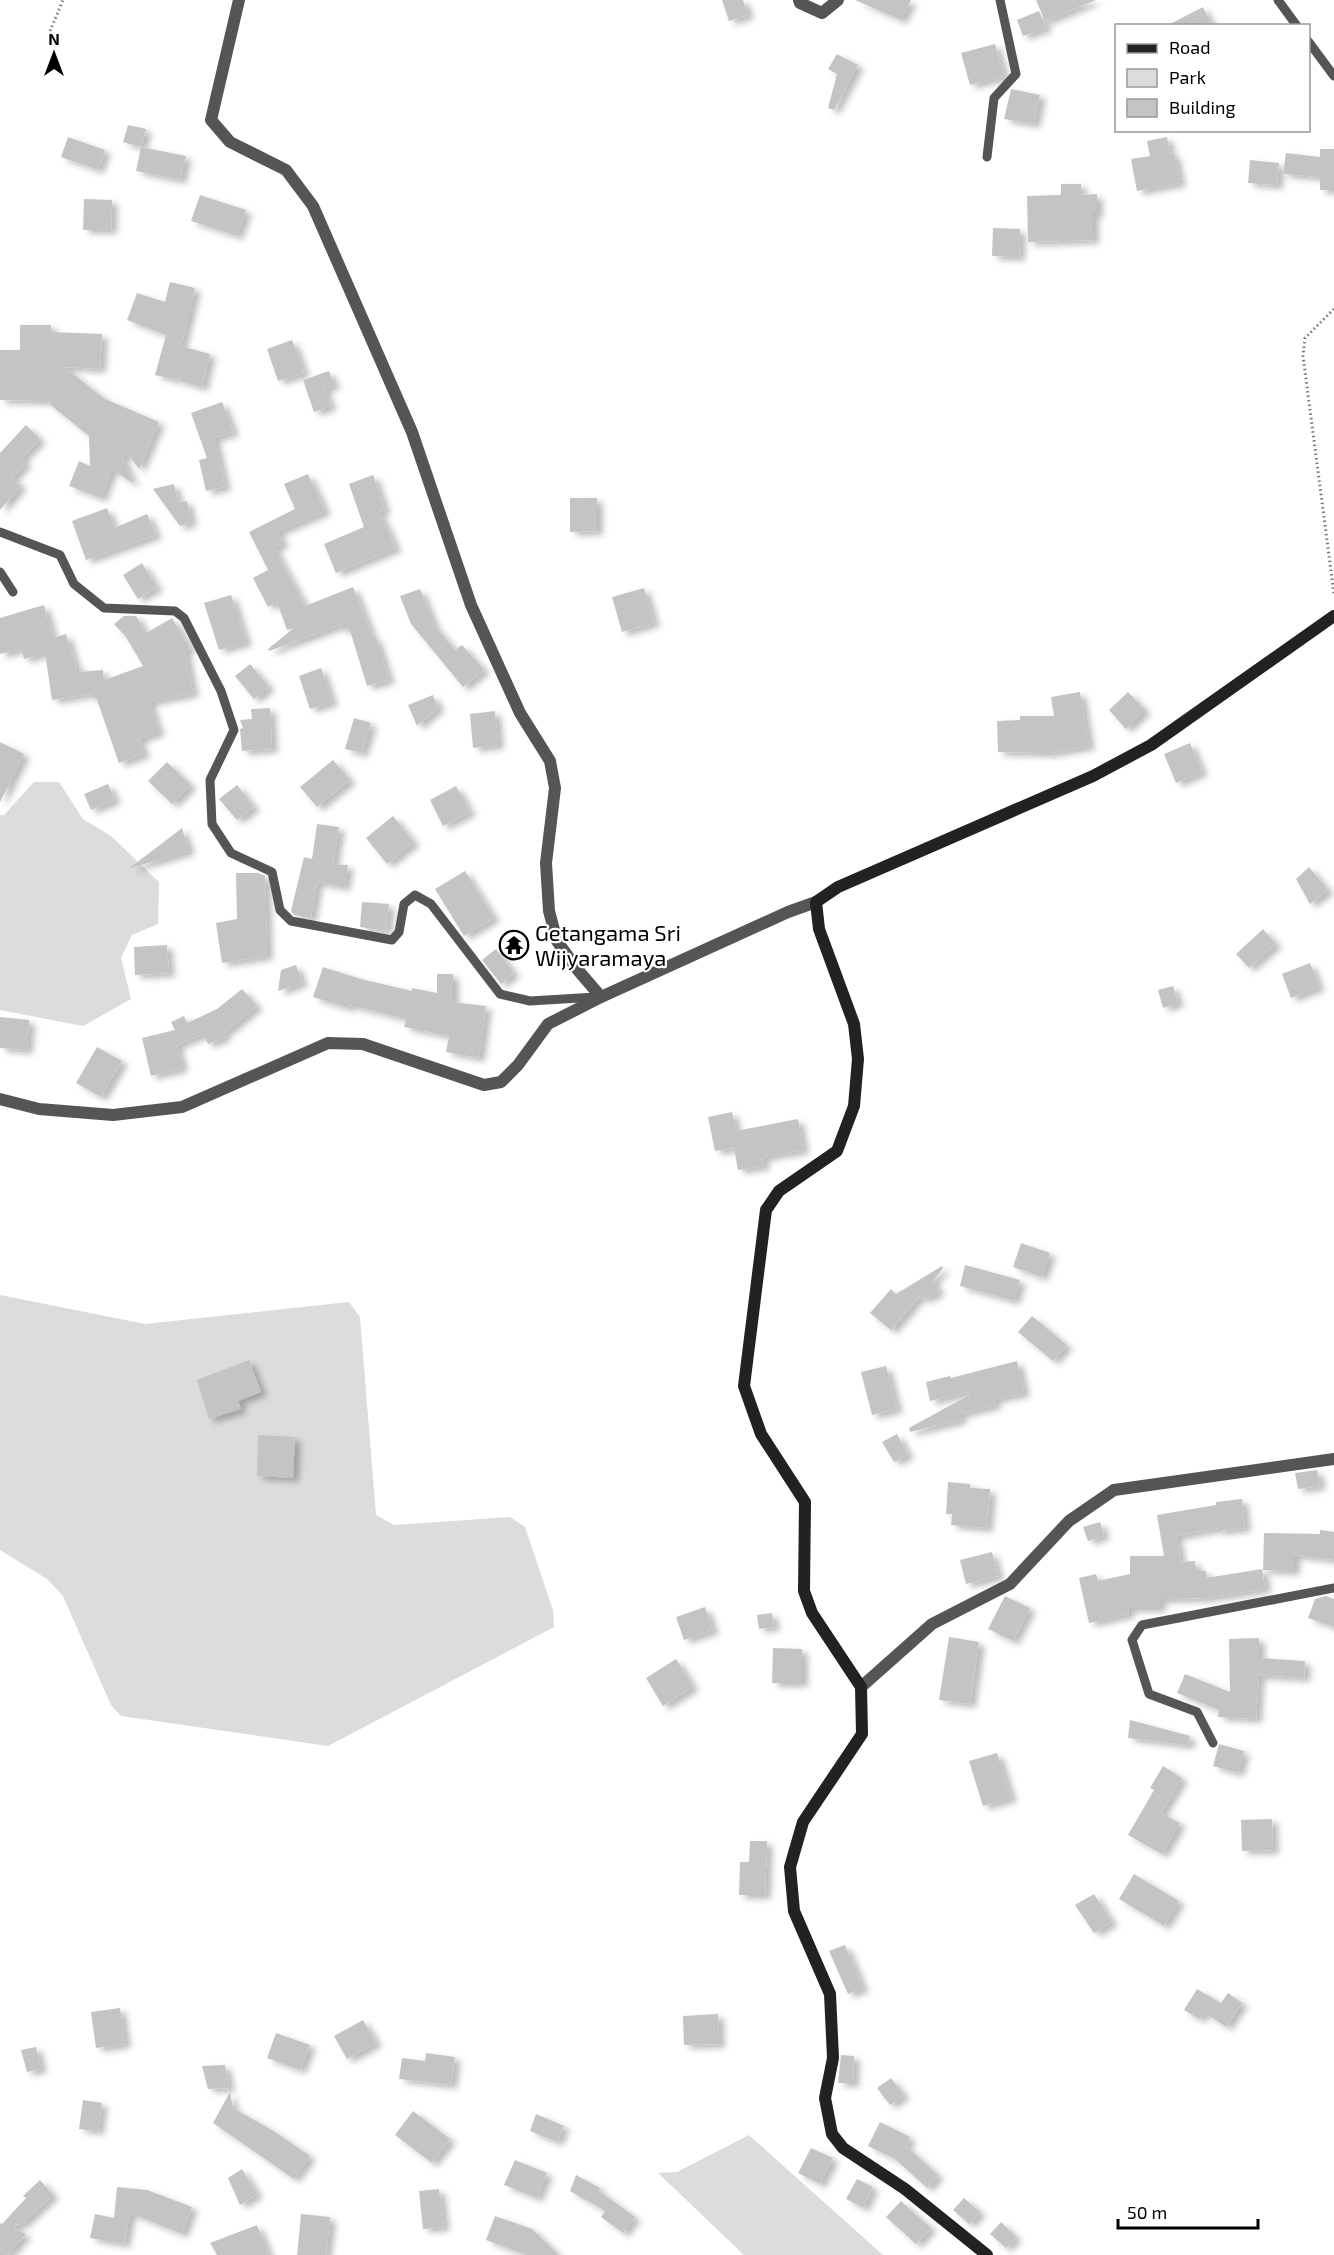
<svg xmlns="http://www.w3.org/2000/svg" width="1334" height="2255" viewBox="0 0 1334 2255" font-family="'Exo 2',sans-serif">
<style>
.green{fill:#dcdcdc}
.building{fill:#c4c4c4;filter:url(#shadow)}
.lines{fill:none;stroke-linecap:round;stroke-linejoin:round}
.path{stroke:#777;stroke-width:3;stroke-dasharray:1.5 3;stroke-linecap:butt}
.lane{stroke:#555;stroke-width:9}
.street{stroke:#555;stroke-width:12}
.secondary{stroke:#222;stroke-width:12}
.labels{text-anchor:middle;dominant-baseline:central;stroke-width:4.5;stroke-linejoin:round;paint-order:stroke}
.poi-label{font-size:22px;fill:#000;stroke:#fff;text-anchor:start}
</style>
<defs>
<filter id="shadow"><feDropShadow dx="6" dy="4" stdDeviation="3" flood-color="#0004"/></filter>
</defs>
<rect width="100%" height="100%" fill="#fff"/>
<!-- green -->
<g class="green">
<polygon points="34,782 59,782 83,819 111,836 159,882 158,924 132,935 121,958 131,999 83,1026 0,1010 0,815 4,815"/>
<polygon points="0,1295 145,1324 349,1302 360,1317 376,1515 394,1525 510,1517 525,1527 553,1610 554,1627 328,1746 121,1716 111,1705 63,1596 47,1579 0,1550"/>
<polygon points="749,2135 883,2255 744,2255 658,2173 677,2172"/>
</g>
<!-- building -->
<g class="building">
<polygon points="722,0 743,0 748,15 729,21"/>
<polygon points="855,0 911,0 901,20"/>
<polygon points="1036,0 1096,0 1045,21"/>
<polygon points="1203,7 1212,26 1166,26"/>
<polygon points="1039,11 1046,28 1023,36 1017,20"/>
<polygon points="995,44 1004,76 970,85 961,53"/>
<polygon points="837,54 858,65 834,110 828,108 837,74 828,69"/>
<polygon points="1011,89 1040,95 1034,124 1004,119"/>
<polygon points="128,125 146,129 141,147 123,142"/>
<polygon points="68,137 105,150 98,170 61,157"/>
<polygon points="1167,137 1170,154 1174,153 1180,183 1137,191 1131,159 1150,156 1147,141"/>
<polygon points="141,147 186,156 180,180 136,171"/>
<polygon points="1320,149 1334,149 1334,190 1320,190 1320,177 1283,174 1286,153 1320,157"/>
<polygon points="1250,160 1279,163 1277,185 1248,183"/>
<polygon points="1061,184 1081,184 1081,195 1097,194 1097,214 1093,214 1093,240 1028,242 1027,196 1061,195"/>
<polygon points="200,195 246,210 237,236 191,221"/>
<polygon points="84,199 112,200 111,230 83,230"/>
<polygon points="993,228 1020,229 1019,257 992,256"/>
<polygon points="170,282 195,288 181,346 210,354 202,387 180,381 179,377 177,380 155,375 166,335 127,320 137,293 165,302"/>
<polygon points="20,325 51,325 51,332 102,334 100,369 64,367 105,399 159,422 139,469 128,454 122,457 134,484 112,469 101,498 69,486 79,461 90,466 89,436 48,403 50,401 0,400 0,350 20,350"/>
<polygon points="292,340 304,373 278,381 267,349"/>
<polygon points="329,371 334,385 324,389 331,406 314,412 303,380"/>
<polygon points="222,402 233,432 214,438 225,487 206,491 199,460 207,458 191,413"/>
<polygon points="26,425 40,439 21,459 26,463 12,478 21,486 0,510 0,453"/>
<polygon points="308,474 325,511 277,532 283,543 274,548 305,606 353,587 373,638 376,638 389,680 367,686 349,627 341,630 340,625 269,651 268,649 294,628 287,630 277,602 268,607 253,578 268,570 249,532 295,509 284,484"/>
<polygon points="373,475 385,510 379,512 396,548 336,573 324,544 364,527 349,484"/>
<polygon points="174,484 178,502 187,501 191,522 180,526 153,489"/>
<polygon points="570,498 597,498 597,531 570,532"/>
<polygon points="107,508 114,528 147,514 156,535 86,560 72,521"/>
<polygon points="142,563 157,587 138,599 123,575"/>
<polygon points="644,588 654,623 622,632 612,597"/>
<polygon points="420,589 434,625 455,650 462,645 484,670 463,687 411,624 400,596"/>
<polygon points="231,595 246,642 219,650 204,603"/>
<polygon points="44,605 53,638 66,634 76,667 79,666 80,672 103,670 104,680 143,666 126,637 114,624 124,616 136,616 146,633 172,618 190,648 185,651 193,693 149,702 159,732 139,739 144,754 119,763 96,697 91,697 90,694 52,700 45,653 24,659 21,649 0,654 0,618"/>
<polygon points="250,664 269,687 254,699 235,676"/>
<polygon points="321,668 332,702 310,709 299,676"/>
<polygon points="1080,692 1089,746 1050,753 998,752 997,721 1020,720 1020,716 1054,716 1051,697"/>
<polygon points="1128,692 1145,710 1126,729 1109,710"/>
<polygon points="433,695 438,708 417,726 408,705"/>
<polygon points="270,708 272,749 242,751 240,729 243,728 240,720 252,719 251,709"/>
<polygon points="495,711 498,745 473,748 470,714"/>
<polygon points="354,718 371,723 362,753 345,749"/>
<polygon points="0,742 24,754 0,802"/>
<polygon points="1190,743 1202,772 1176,783 1164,754"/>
<polygon points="333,760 350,780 317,807 300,787"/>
<polygon points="167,762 191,785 172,804 148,781"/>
<polygon points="108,784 115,800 91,810 84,794"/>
<polygon points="237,785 254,807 237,820 219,799"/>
<polygon points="456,786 470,812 443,826 430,800"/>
<polygon points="393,816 414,842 387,864 366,838"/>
<polygon points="317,824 339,827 333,864 348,865 344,887 317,882 311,918 294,915 291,911 304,857 312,859"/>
<polygon points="182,828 189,851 131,868 131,867"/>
<polygon points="1309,867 1328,890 1310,904 1296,879"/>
<polygon points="465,871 494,918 464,936 435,889"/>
<polygon points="236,873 258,873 265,876 267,956 222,963 216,923 237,919"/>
<polygon points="362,902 389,904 386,931 360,927"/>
<polygon points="1263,929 1276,944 1249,968 1236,954"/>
<polygon points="167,945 169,973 135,975 134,947"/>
<polygon points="496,949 514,973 501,984 482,960"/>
<polygon points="1310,963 1319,987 1291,998 1282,974"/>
<polygon points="296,965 302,983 278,991 281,970"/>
<polygon points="323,967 361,979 412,991 412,988 437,993 437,974 453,974 453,1002 486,1006 479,1058 446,1052 449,1036 404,1027 406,1019 349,1005 348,1008 313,997"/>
<polygon points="1173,986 1178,1003 1163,1008 1158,990"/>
<polygon points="242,989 257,1006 223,1034 225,1037 208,1044 203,1034 177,1045 182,1068 151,1076 142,1038 175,1030 171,1022 184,1016 187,1023 217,1009"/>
<polygon points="0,1017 29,1020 27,1050 0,1048"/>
<polygon points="97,1047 122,1061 101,1097 76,1083"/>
<polygon points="732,1112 736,1131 798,1119 803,1150 763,1157 764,1166 738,1170 734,1148 715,1151 708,1117"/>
<polygon points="1021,1243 1050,1253 1042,1277 1013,1267"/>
<polygon points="965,1265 1020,1280 1014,1301 960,1286"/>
<polygon points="942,1266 943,1268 933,1281 939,1291 924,1300 921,1295 891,1330 870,1313 891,1289 896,1294"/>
<polygon points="1032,1316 1067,1345 1053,1361 1018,1332"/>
<polygon points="249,1360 261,1392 238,1401 241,1409 209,1419 197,1380"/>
<polygon points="1017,1361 1024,1393 994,1399 996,1405 959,1414 961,1420 910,1432 909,1428 969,1395 968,1392 930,1401 926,1382 950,1376 951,1378"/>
<polygon points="886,1366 897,1409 872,1415 861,1372"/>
<polygon points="897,1434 908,1455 894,1462 882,1442"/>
<polygon points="258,1435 295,1437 293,1478 257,1476"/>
<polygon points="1317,1470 1320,1486 1298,1489 1295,1473"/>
<polygon points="948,1482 970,1484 970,1488 990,1489 987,1528 951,1525 952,1514 946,1514"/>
<polygon points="1242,1499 1245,1528 1218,1531 1218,1528 1176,1536 1181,1562 1195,1561 1196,1571 1206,1571 1206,1578 1262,1569 1265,1589 1205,1598 1160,1599 1160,1608 1128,1608 1129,1614 1089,1623 1079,1578 1096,1574 1098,1581 1130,1574 1130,1556 1164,1556 1157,1515 1216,1505 1216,1502"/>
<polygon points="1100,1522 1104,1536 1088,1541 1083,1527"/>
<polygon points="1320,1530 1334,1532 1334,1560 1294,1555 1294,1571 1263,1570 1264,1533 1320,1534"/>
<polygon points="992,1552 998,1576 966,1584 960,1560"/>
<polygon points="1005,1596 1030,1608 1013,1641 988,1629"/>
<polygon points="1326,1596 1334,1599 1334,1627 1308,1618 1315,1599"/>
<polygon points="705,1607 713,1630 684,1640 676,1617"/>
<polygon points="772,1613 774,1627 759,1629 757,1615"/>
<polygon points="949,1637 979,1642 970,1704 939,1700"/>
<polygon points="1259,1638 1259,1658 1305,1661 1304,1678 1259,1675 1256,1719 1218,1717 1219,1710 1177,1693 1185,1674 1230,1692 1229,1639"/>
<polygon points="773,1648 802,1649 802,1683 772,1683"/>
<polygon points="676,1659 693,1687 663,1706 646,1678"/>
<polygon points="1130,1720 1190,1736 1188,1745 1128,1738"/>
<polygon points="1219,1744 1244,1751 1238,1773 1213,1766"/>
<polygon points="997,1753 1011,1798 983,1806 969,1761"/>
<polygon points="1163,1766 1182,1778 1161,1813 1180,1823 1162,1854 1128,1835 1154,1790 1150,1788"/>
<polygon points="1272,1819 1273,1850 1242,1851 1241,1820"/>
<polygon points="750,1841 767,1841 765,1895 739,1895 740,1862 749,1862"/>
<polygon points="1134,1874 1179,1901 1164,1926 1119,1899"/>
<polygon points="1094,1894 1112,1922 1094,1933 1075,1905"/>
<polygon points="845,1945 863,1988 848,1994 829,1951"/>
<polygon points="1197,1989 1221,2003 1228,1993 1242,2003 1226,2027 1204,2012 1199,2019 1184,2010"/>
<polygon points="120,2008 125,2044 96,2048 91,2012"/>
<polygon points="718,2014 719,2044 684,2045 683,2016"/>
<polygon points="363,2020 376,2043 347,2059 334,2036"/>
<polygon points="276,2033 310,2045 300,2070 267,2058"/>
<polygon points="36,2047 41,2069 27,2072 21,2050"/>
<polygon points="426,2053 455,2057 451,2085 399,2079 402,2058 425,2061"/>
<polygon points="841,2055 854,2056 853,2083 838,2083"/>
<polygon points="225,2065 229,2088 208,2089 202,2066"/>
<polygon points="891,2078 904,2095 890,2105 877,2088"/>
<polygon points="230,2092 233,2108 272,2130 310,2156 294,2179 213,2123"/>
<polygon points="83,2100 102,2103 98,2131 79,2129"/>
<polygon points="413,2111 450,2139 432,2163 395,2135"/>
<polygon points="536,2114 564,2126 557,2142 530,2131"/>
<polygon points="880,2122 910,2137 906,2146 938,2175 927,2188 895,2159 868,2146"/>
<polygon points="811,2148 833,2158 820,2184 798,2173"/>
<polygon points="515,2160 547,2173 537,2198 504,2185"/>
<polygon points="242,2169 257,2194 240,2205 228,2178"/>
<polygon points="576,2175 600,2188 599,2191 635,2217 623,2233 601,2217 605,2211 570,2191"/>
<polygon points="857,2179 873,2187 863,2208 846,2199"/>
<polygon points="40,2180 53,2195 21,2225 16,2224 15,2229 26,2234 7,2255 0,2255 0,2223 2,2224 26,2198 23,2196"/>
<polygon points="117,2187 147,2190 192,2207 182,2234 130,2213 124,2244 90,2238 95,2214 114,2218"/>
<polygon points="439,2189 444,2227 423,2229 419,2191"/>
<polygon points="964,2198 980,2212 969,2224 953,2210"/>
<polygon points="901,2201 931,2228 916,2244 886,2217"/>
<polygon points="301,2214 330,2217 326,2255 297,2255"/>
<polygon points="495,2216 532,2229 559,2255 526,2255 486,2240"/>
<polygon points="1001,2222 1016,2237 1006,2248 990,2234"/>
<polygon points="257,2225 269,2255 217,2255 210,2243"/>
</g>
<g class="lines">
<!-- path -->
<g class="path">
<polyline points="50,31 63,0"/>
<polyline points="1334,309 1305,338 1303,356 1334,594"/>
</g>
<!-- lane -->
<g class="lane">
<polyline points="1278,0 1297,26"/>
<polyline points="1308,41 1334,76"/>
<polyline points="987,157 994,98 1016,74 1000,0"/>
<polyline points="0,532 60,555 74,584 104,608 175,611 184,618 221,691 234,730 210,780 212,824 231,853 272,872 280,910 291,921 392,940 399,932 404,904 415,895 431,904 500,994 530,1001 596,997"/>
<polyline points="0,572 13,592"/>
<polyline points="1213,1743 1197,1712 1149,1694 1132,1640 1142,1625 1334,1588"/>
</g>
<!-- street -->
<g class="street">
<polyline points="239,0 211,120 230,142 286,170 313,206 412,432 471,605 520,713 550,761 555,788 546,863 549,911 557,941 577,969 601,997"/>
<polyline points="799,0 800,3 822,13 838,0"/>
<polyline points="0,1099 39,1109 113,1115 182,1107 328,1043 363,1044 484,1085 501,1082 518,1065 548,1024 601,997 788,912 816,902"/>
<polyline points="861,1687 932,1624 1010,1584 1069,1521 1114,1490 1334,1459"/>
</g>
<!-- secondary -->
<polyline class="secondary" points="987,2255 905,2189 843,2148 832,2134 825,2098 833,2058 830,1994 794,1911 790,1867 803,1822 862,1734 861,1687 812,1613 804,1591 805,1502 761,1434 744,1386 766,1210 779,1191 837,1151 854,1106 858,1059 854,1024 819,929 816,902 838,887 1093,776 1151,745 1334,616"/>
</g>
<!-- icons -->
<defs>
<g id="temple-ring" transform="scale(1.5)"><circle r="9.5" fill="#fff" stroke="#000" stroke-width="1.5"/><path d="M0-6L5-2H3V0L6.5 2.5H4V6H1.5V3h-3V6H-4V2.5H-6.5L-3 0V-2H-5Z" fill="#000"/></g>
</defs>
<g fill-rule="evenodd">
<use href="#temple-ring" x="514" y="945"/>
</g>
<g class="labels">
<!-- poi labels -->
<g class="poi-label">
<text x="535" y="932">Getangama Sri<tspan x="535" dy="25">Wijyaramaya</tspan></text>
</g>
</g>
<!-- legend -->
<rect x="1115" y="24" width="195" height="108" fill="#ffffff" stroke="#999999" stroke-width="1.5"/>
<rect x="1127" y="44" width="30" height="9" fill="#222222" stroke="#999999" stroke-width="1.5"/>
<text x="1169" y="54" font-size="18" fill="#000000">Road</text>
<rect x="1127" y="69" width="30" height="18" fill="#dcdcdc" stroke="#999999" stroke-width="1.5"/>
<text x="1169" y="84" font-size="18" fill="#000000">Park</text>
<rect x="1127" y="99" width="30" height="18" fill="#c4c4c4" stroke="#999999" stroke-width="1.5"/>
<text x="1169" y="114" font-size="18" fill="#000000">Building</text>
<!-- north arrow -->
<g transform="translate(54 54)" stroke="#ffffff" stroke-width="4.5" paint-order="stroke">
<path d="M0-4.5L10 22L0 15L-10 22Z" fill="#000000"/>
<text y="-9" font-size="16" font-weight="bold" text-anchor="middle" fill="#000000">N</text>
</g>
<!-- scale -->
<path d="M1118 2219v9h140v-9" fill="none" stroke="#000000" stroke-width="3"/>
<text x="1127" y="2219" font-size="18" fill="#000000" stroke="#ffffff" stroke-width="4.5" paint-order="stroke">50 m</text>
</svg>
